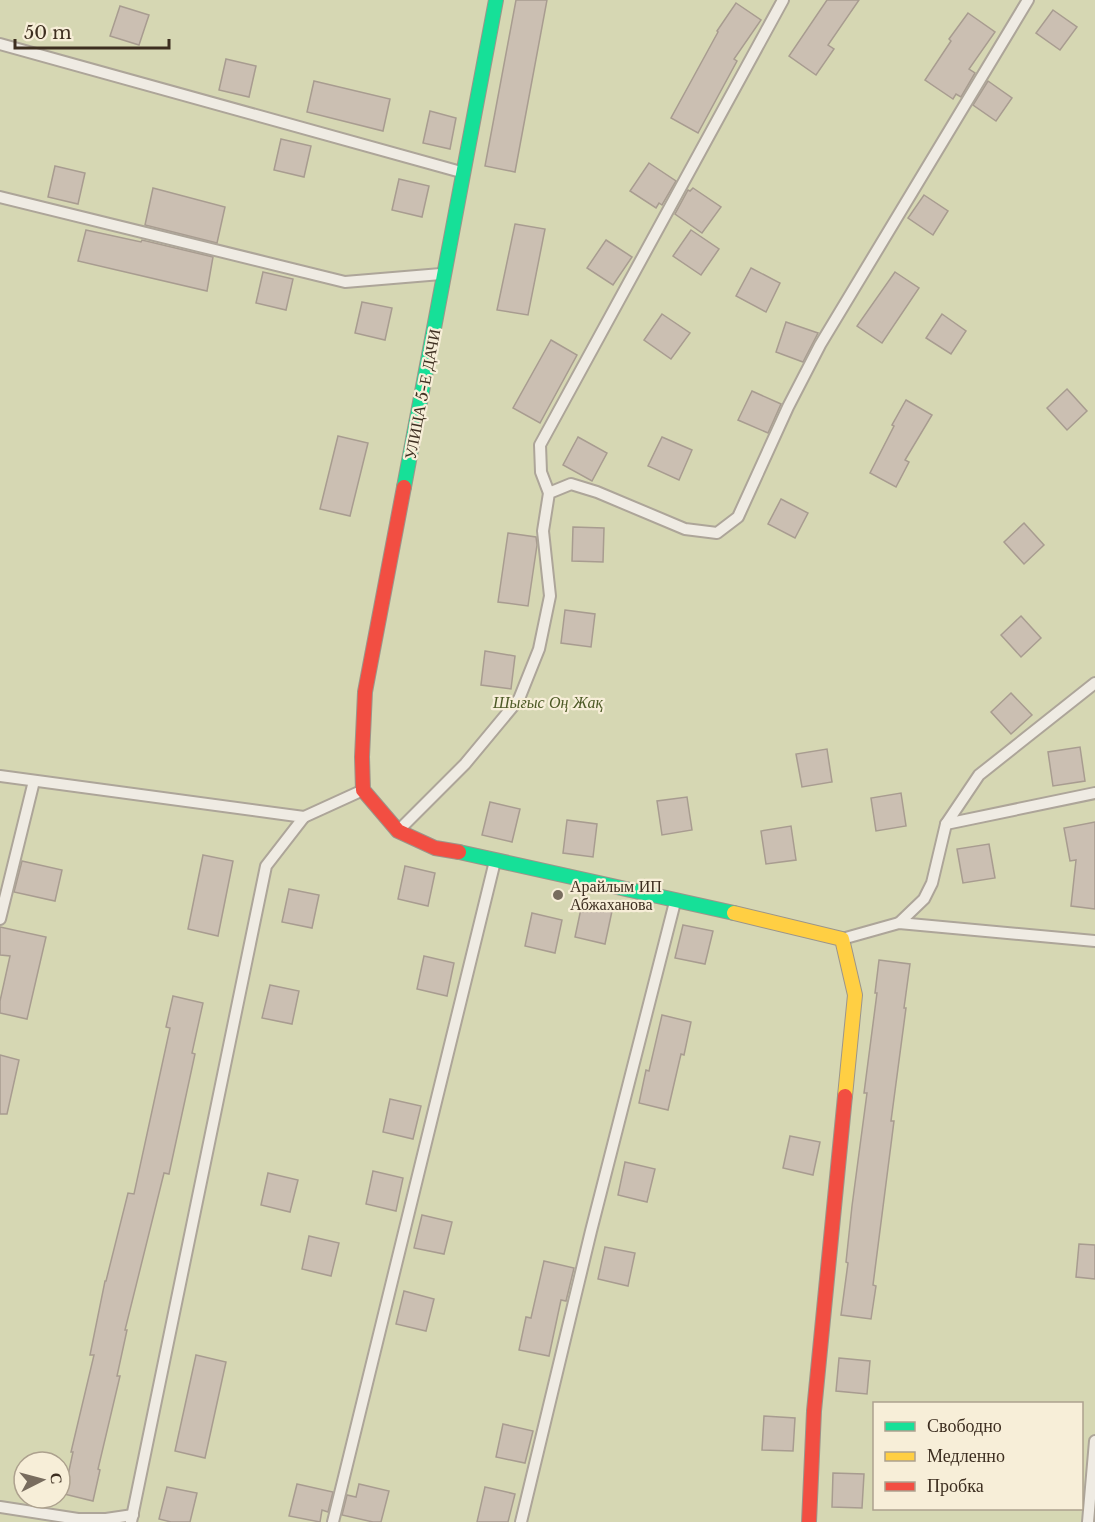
<svg xmlns="http://www.w3.org/2000/svg" width="1095" height="1522" viewBox="0 0 1095 1522" font-family="'Libre Baskerville',serif">
<style>
.green{fill:#d6d7b3;fill-rule:evenodd}
.building{fill:#cbbfb2;stroke:#a89c90;stroke-width:1.5}
.lines{fill:none;stroke-linecap:round;stroke-linejoin:round}
.lane-casing{stroke:#ada599;stroke-width:14}
.fast-casing{stroke:#9c958a;stroke-width:16}
.slow-casing{stroke:#9c958a;stroke-width:16}
.jam-casing{stroke:#9c958a;stroke-width:16}
.lane{stroke:#efebe3;stroke-width:10}
.fast{stroke:#16e098;stroke-width:14}
.slow{stroke:#ffcf43;stroke-width:14}
.jam{stroke:#f24e42;stroke-width:14}
.poi-dot{fill:#786c5e;stroke:#f7eed8;stroke-width:2}
.labels{text-anchor:middle;dominant-baseline:central;stroke-width:4.5;stroke-linejoin:round;paint-order:stroke}
.street-label{font-size:16px;fill:#3d2e20;stroke:#f7eed8}
.park-label{font-size:16px;font-style:italic;fill:#4d5a26;stroke:#f7eed8}
.poi-label{font-size:16px;fill:#3d2e20;stroke:#f7eed8;text-anchor:start}
</style>
<rect width="100%" height="100%" fill="#e7e0d1"/>
<!-- green -->
<path class="green" d="M0 0H1095V1522H0ZM874 1404H1082V1508H874ZM24 1462H60V1498H24Z"/>
<!-- building -->
<g class="building">
<polygon points="516,0 547,0 515,172 485,166"/>
<polygon points="827,0 859,0 828,45 834,49 816,75 789,56"/>
<polygon points="736,3 761,20 734,59 737,61 698,133 671,118 718,32 717,31"/>
<polygon points="120,6 149,15 139,45 110,36"/>
<polygon points="1053,10 1077,27 1060,50 1036,33"/>
<polygon points="968,13 995,32 969,69 975,73 961,97 956,94 953,99 925,80 951,41 949,39"/>
<polygon points="226,59 256,66 249,97 219,90"/>
<polygon points="314,81 390,99 383,131 307,112"/>
<polygon points="988,81 1012,98 996,121 973,105"/>
<polygon points="430,111 456,118 450,149 423,143"/>
<polygon points="281,139 311,146 304,177 274,170"/>
<polygon points="649,163 676,181 662,205 659,203 656,208 630,191"/>
<polygon points="55,166 85,173 78,204 48,197"/>
<polygon points="399,179 429,186 422,217 392,210"/>
<polygon points="153,188 225,207 217,243 145,225"/>
<polygon points="693,188 721,207 702,233 675,214 688,190 690,191"/>
<polygon points="924,195 948,211 933,235 908,218"/>
<polygon points="515,224 545,229 528,315 497,310"/>
<polygon points="86,230 141,242 142,240 213,257 207,291 78,261"/>
<polygon points="691,230 719,249 701,275 673,256"/>
<polygon points="606,240 632,257 613,285 587,268"/>
<polygon points="751,268 780,283 766,312 736,296"/>
<polygon points="263,272 293,279 286,310 256,303"/>
<polygon points="895,272 919,288 882,343 857,326"/>
<polygon points="362,302 392,308 385,340 355,333"/>
<polygon points="662,314 690,333 671,359 644,340"/>
<polygon points="942,314 966,331 951,354 926,338"/>
<polygon points="786,322 818,333 803,362 776,352"/>
<polygon points="551,340 577,355 540,423 513,408"/>
<polygon points="1067,389 1087,411 1067,430 1047,408"/>
<polygon points="752,391 781,404 768,433 738,420"/>
<polygon points="906,400 932,415 905,460 909,462 896,487 870,473 894,426 892,425"/>
<polygon points="338,436 368,443 350,516 320,509"/>
<polygon points="578,437 607,453 592,481 563,465"/>
<polygon points="662,437 692,450 679,480 648,466"/>
<polygon points="781,499 808,513 795,538 768,524"/>
<polygon points="1024,523 1044,545 1024,564 1004,542"/>
<polygon points="573,527 604,528 603,562 572,561"/>
<polygon points="508,533 536,537 537,545 528,606 498,602"/>
<polygon points="565,610 595,614 591,647 561,643"/>
<polygon points="1021,616 1041,638 1021,657 1001,635"/>
<polygon points="485,651 515,656 511,689 481,685"/>
<polygon points="1011,693 1032,715 1011,734 991,712"/>
<polygon points="1080,747 1085,781 1053,786 1048,752"/>
<polygon points="827,749 832,782 802,787 796,754"/>
<polygon points="901,793 906,826 876,831 871,798"/>
<polygon points="687,797 692,830 662,835 657,801"/>
<polygon points="490,802 520,809 512,842 482,835"/>
<polygon points="567,820 597,824 593,857 563,853"/>
<polygon points="1095,822 1095,909 1071,906 1076,860 1070,861 1064,828"/>
<polygon points="791,826 796,860 766,864 761,831"/>
<polygon points="989,844 995,878 963,883 957,849"/>
<polygon points="203,855 233,861 218,936 188,929"/>
<polygon points="22,861 62,870 55,901 14,892"/>
<polygon points="405,866 435,873 428,906 398,899"/>
<polygon points="289,889 319,895 312,928 282,922"/>
<polygon points="582,904 612,911 605,944 575,937"/>
<polygon points="532,913 562,920 555,953 525,946"/>
<polygon points="683,925 713,931 705,964 675,958"/>
<polygon points="0,927 46,937 27,1019 0,1013 0,1001 10,956 0,955"/>
<polygon points="424,956 454,963 447,996 417,989"/>
<polygon points="879,960 910,964 904,1008 906,1008 891,1121 894,1121 873,1285 876,1286 871,1319 841,1315 848,1263 846,1262 852,1206 867,1093 864,1093 877,993 875,993"/>
<polygon points="270,985 299,991 292,1024 262,1018"/>
<polygon points="173,996 203,1003 192,1053 195,1054 169,1174 164,1173 125,1330 127,1330 117,1376 120,1376 98,1469 100,1470 93,1501 64,1494 73,1452 71,1452 94,1355 90,1355 105,1281 106,1281 128,1193 134,1194 170,1028 166,1027"/>
<polygon points="662,1015 691,1022 684,1055 681,1054 668,1110 639,1103 646,1070 649,1071"/>
<polygon points="0,1055 19,1060 7,1114 0,1114"/>
<polygon points="390,1099 421,1106 413,1139 383,1132"/>
<polygon points="790,1136 820,1142 813,1175 783,1168"/>
<polygon points="625,1162 655,1169 647,1202 618,1195"/>
<polygon points="373,1171 403,1178 396,1211 366,1204"/>
<polygon points="268,1173 298,1180 290,1212 261,1205"/>
<polygon points="422,1215 452,1222 444,1254 414,1248"/>
<polygon points="309,1236 339,1243 331,1276 302,1269"/>
<polygon points="1079,1244 1095,1245 1095,1279 1076,1277"/>
<polygon points="605,1247 635,1253 628,1286 598,1279"/>
<polygon points="544,1261 574,1268 566,1301 561,1300 549,1356 519,1350 526,1317 531,1318"/>
<polygon points="404,1291 434,1299 426,1331 396,1324"/>
<polygon points="196,1355 226,1362 205,1458 175,1451"/>
<polygon points="839,1358 870,1361 867,1394 836,1391"/>
<polygon points="764,1416 795,1418 793,1451 762,1450"/>
<polygon points="503,1424 533,1431 525,1463 496,1457"/>
<polygon points="833,1473 864,1474 862,1508 832,1507"/>
<polygon points="297,1484 333,1492 328,1512 322,1510 320,1522 289,1516"/>
<polygon points="359,1484 389,1491 381,1522 373,1522 342,1515 347,1495 356,1497"/>
<polygon points="167,1487 197,1493 190,1522 171,1522 159,1519"/>
<polygon points="485,1487 515,1494 508,1522 477,1522"/>
</g>
<g class="lines">
<!-- lane casing -->
<g class="lane-casing">
<g id="lane">
<polyline points="0,44 461,172"/>
<polyline points="0,197 345,282 441,274"/>
<polyline points="549,493 541,472 540,445 783,0"/>
<polyline points="0,776 304,817 266,866 131,1522"/>
<polyline points="304,817 361,791"/>
<polyline points="946,824 1095,793"/>
<polyline points="399,830 465,764 519,699 539,649 550,596 543,531 549,493 571,484 597,492 685,529 717,533 738,517 788,407 820,345 1028,0"/>
<polyline points="0,919 34,781"/>
<polyline points="899,923 924,899 932,883 946,824 979,775 1095,683"/>
<polyline points="842,939 899,923 1095,941"/>
<polyline points="0,1507 78,1519 106,1519 133,1515"/>
<polyline points="333,1522 495,861"/>
<polyline points="521,1522 591,1231 675,902"/>
<polyline points="1088,1522 1095,1441"/>
</g>
</g>
<!-- fast casing -->
<g class="fast-casing">
<g id="fast">
<polyline points="404,487 496,0"/>
<polyline points="459,852 734,913"/>
</g>
</g>
<!-- slow casing -->
<g class="slow-casing">
<polyline id="slow" points="734,913 842,939 855,995 845,1096"/>
</g>
<!-- jam casing -->
<g class="jam-casing">
<g id="jam">
<polyline points="404,487 365,692 362,757 363,790 398,831 435,848 459,852"/>
<polyline points="809,1522 814,1411 845,1096"/>
</g>
</g>
<!-- lane -->
<use href="#lane" class="lane"/>
<!-- fast -->
<use href="#fast" class="fast"/>
<!-- slow -->
<use href="#slow" class="slow"/>
<!-- jam -->
<use href="#jam" class="jam"/>
</g>
<!-- markers -->
<circle class="poi-dot" cx="558" cy="895" r="6"/>
<g class="labels">
<!-- street labels -->
<g class="street-label">
<text transform="translate(422 394) rotate(-79)">УЛИЦА 5-Е ДАЧИ</text>
</g>
<!-- park labels -->
<g class="park-label">
<text x="548" y="702">Шығыс Оң Жақ</text>
</g>
<!-- poi labels -->
<g class="poi-label">
<text x="570" y="886">Арайлым ИП<tspan x="570" dy="18">Абжаханова</tspan></text>
</g>
</g>
<!-- legend -->
<rect x="873" y="1402" width="210" height="108" fill="#f7eed8" stroke="#ada18e" stroke-width="1.5"/>
<rect x="885" y="1422" width="30" height="9" fill="#16e098" stroke="#ada18e" stroke-width="1.5"/>
<text x="927" y="1432" font-size="18" fill="#3d2e20">Свободно</text>
<rect x="885" y="1452" width="30" height="9" fill="#ffcf43" stroke="#ada18e" stroke-width="1.5"/>
<text x="927" y="1462" font-size="18" fill="#3d2e20">Медленно</text>
<rect x="885" y="1482" width="30" height="9" fill="#f24e42" stroke="#ada18e" stroke-width="1.5"/>
<text x="927" y="1492" font-size="18" fill="#3d2e20">Пробка</text>
<!-- north arrow -->
<g transform="translate(42 1480) rotate(84)"><circle r="28" fill="#f7eed8" stroke="#ada18e" stroke-width="1.5"/>
<path d="M0-4.5L10 22L0 15L-10 22Z" fill="#786c5e"/>
<text y="-9" font-size="16" font-weight="bold" text-anchor="middle" fill="#3d2e20">С</text>
</g>
<!-- scale -->
<path d="M15 39v9h154v-9" fill="none" stroke="#3d2e20" stroke-width="3"/>
<text x="24" y="39" font-size="18" fill="#3d2e20" stroke="#f7eed8" stroke-width="4.5" paint-order="stroke">50 m</text>
</svg>
